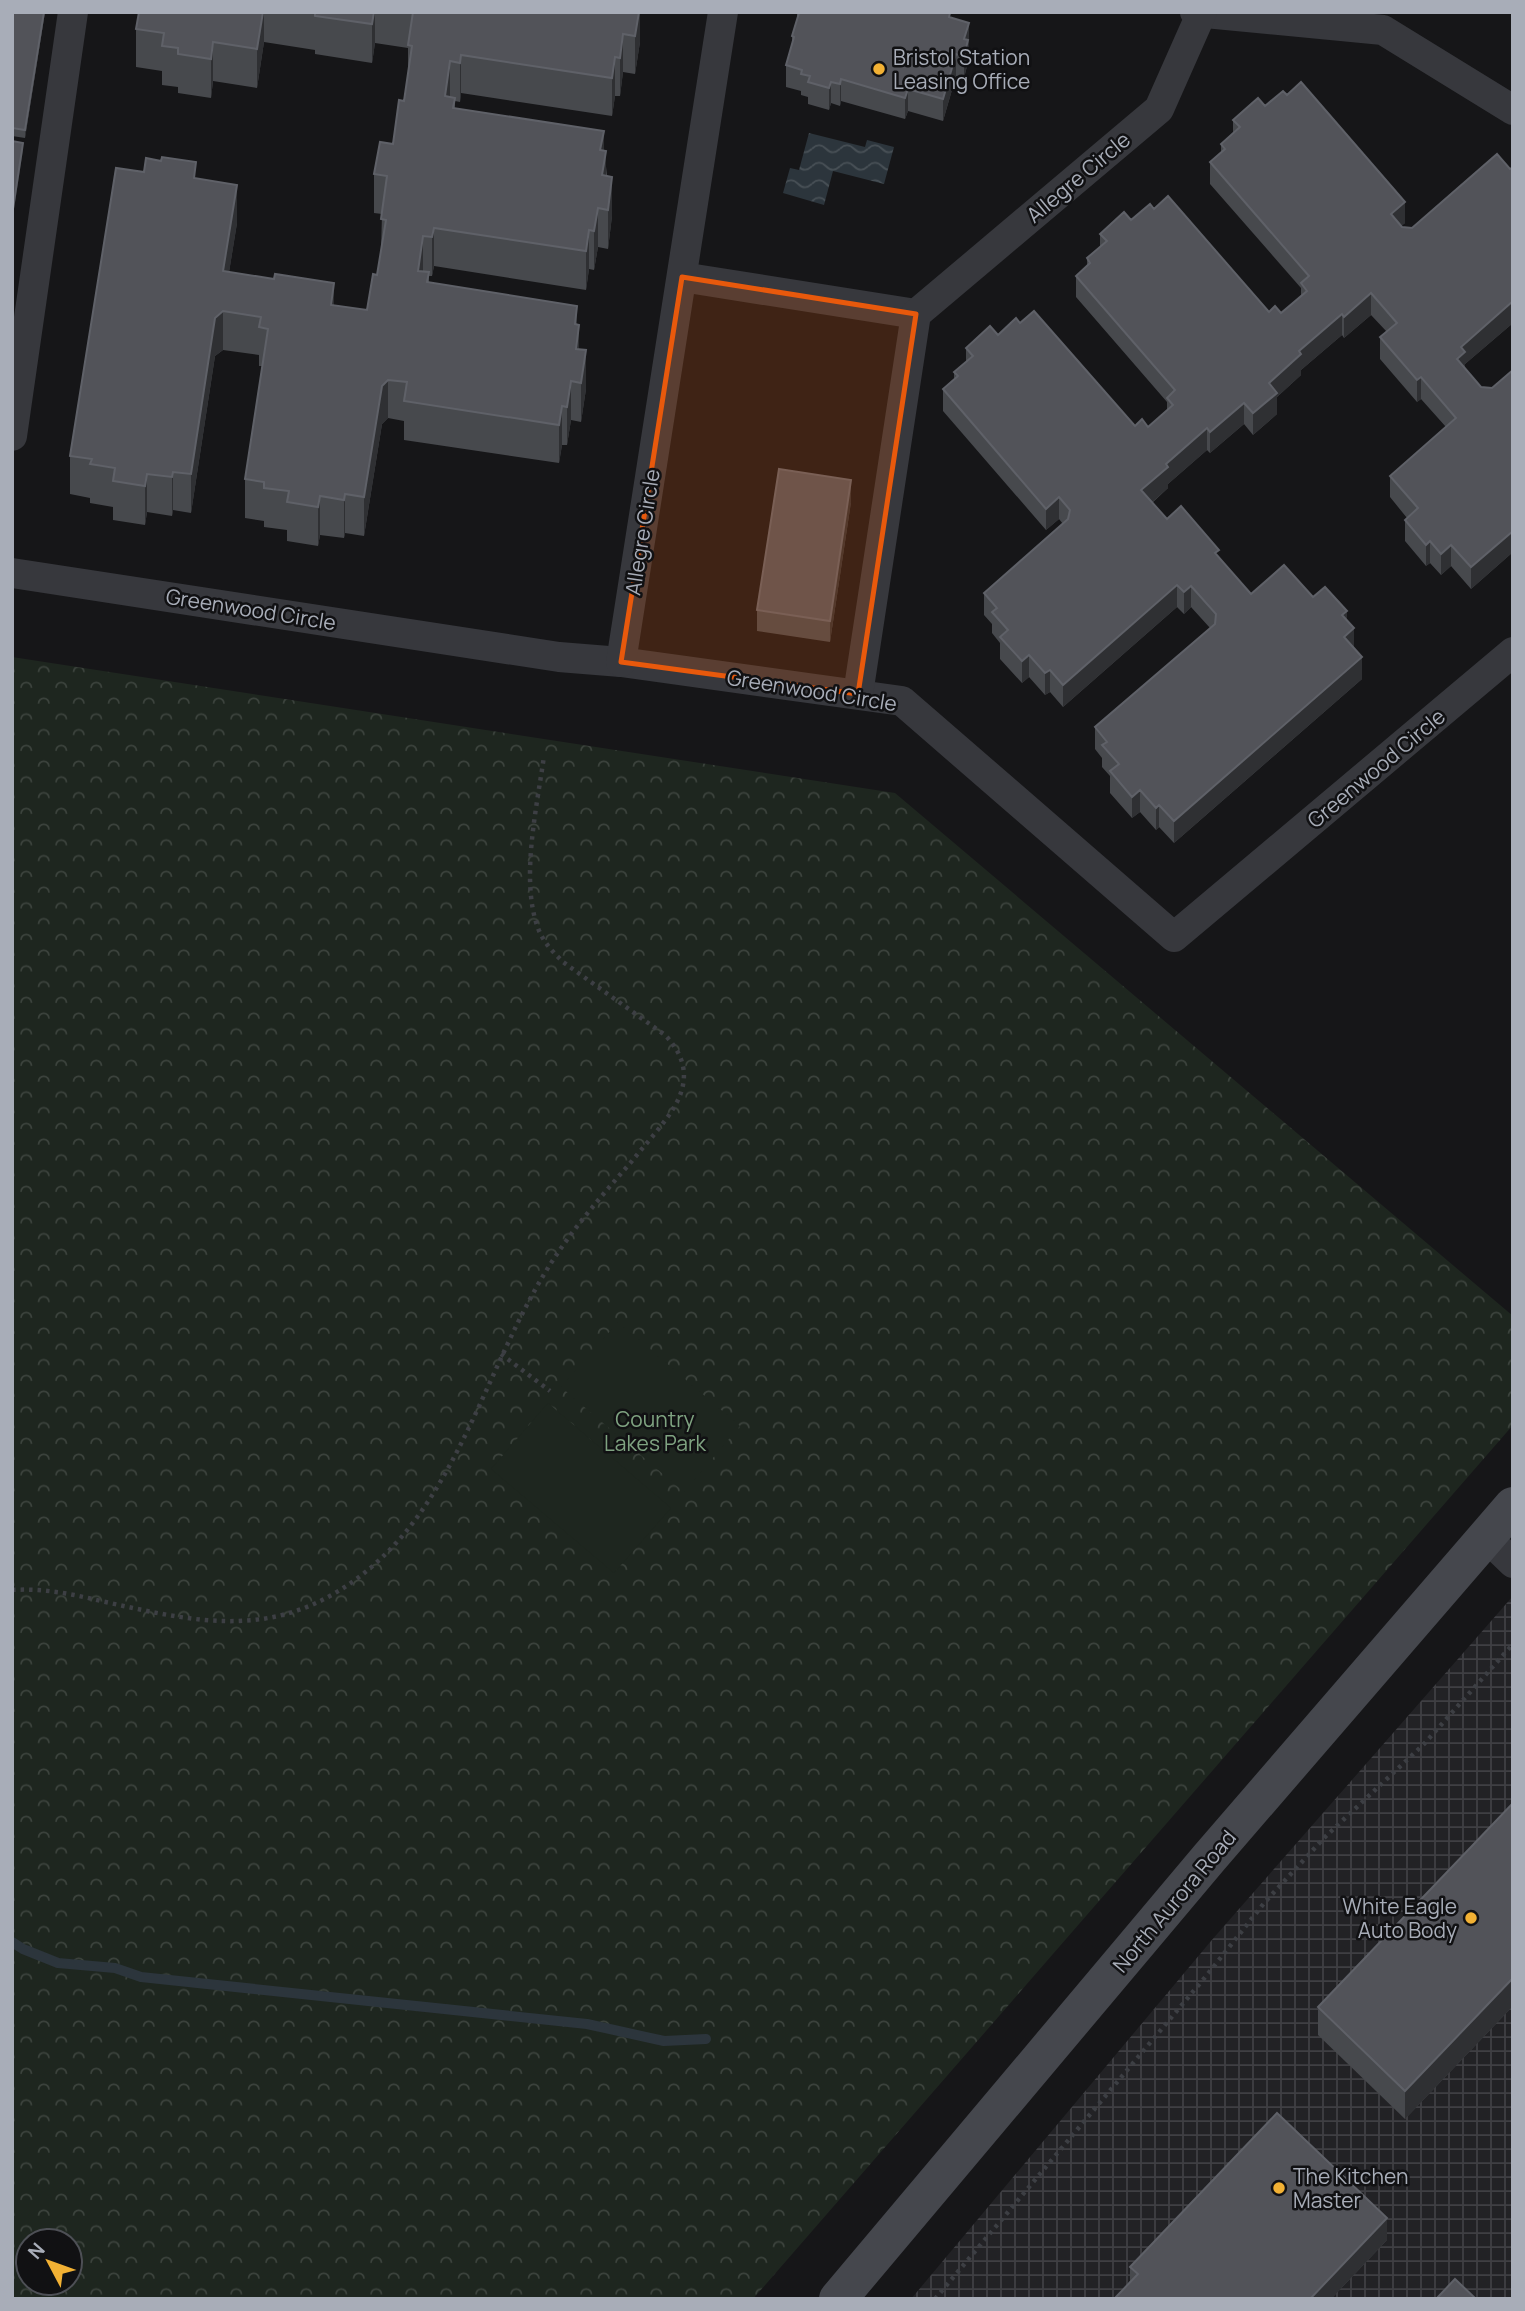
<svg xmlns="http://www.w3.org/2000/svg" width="1525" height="2311" viewBox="0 0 1525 2311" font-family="Manrope,sans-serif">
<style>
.industrial{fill:url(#industrial-grid)}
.park{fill:url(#park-crowns);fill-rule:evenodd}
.garden{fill:#1e261f}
.water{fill:url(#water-waves)}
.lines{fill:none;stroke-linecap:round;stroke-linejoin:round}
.stream{stroke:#2c353c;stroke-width:10}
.path{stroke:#3d3f44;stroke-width:4.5;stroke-dasharray:3.5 5;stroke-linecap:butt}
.minor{stroke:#37383d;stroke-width:30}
.secondary{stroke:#45474d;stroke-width:38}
.wall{fill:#47494d}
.shaded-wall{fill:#2f3033}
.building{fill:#525359;stroke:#5f6168;stroke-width:2}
.marked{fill:#e8590c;fill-opacity:0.2;stroke:#e8590c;stroke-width:5;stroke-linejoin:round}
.poi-dot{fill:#f2b134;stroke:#111113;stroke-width:2.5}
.labels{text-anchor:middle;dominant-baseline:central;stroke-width:5;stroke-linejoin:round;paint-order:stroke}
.poi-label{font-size:21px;fill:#a8adb8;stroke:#111113;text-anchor:start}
.street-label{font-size:21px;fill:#a8adb8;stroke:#111113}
.park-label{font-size:21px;fill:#7fa381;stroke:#111113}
</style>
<defs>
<pattern id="industrial-grid" width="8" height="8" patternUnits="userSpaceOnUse" patternTransform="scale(1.75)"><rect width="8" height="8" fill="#222225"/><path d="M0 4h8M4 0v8" fill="none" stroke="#3f3f43"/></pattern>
<pattern id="park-crowns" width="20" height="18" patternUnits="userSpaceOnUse" patternTransform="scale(1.75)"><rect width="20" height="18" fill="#1e261f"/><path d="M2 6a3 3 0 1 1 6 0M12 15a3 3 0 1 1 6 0" fill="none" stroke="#3c433d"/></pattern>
<pattern id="water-waves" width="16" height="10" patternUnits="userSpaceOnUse" patternTransform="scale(1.75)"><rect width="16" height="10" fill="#2c353c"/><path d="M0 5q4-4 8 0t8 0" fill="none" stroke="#485056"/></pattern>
</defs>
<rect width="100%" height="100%" fill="#161618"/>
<!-- industrial -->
<polygon class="industrial" points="1513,1596 1513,2299 911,2299 1211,1941"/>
<!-- park -->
<path class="park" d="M12 657 895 793 1513 1316V1425L753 2299H12ZM28 2241H70V2283H28Z"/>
<!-- garden -->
<g class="garden">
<polygon points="618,1322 740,1426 684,1492 561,1387"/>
<polygon points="548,1403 671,1508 614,1573 491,1469"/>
</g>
<!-- water -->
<polygon class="water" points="809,133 865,147 867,140 894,147 884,184 833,171 824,205 783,193 790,168 799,170"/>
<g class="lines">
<!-- stream -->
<polyline class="stream" points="12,1942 23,1949 58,1963 115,1968 141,1977 587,2024 664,2041 706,2039"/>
<!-- path -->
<g class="path">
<polyline points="501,1354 550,1391"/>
<path d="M12 1590C43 1588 72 1594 101 1601 179 1618 253 1638 328 1597 455 1528 479 1373 553 1260 576 1225 604 1193 632 1161 647 1142 665 1124 677 1102 690 1076 684 1055 665 1035L563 962C553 952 543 942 538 928 520 880 537 807 544 756"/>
<polyline points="935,2299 1207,1975 1265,1902 1325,1837 1424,1744 1513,1644"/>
</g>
<!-- minor -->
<g class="minor">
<polyline points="1195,12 1383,30 1513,110"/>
<polyline points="682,277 916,314"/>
<polyline points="12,436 73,12"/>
<polyline points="12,573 559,657 621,662 902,701 1174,937 1513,652"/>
<polyline points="621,662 723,12"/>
<polyline points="858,694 916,314 1159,109 1202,12"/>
<polyline points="1486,1537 1513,1563"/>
</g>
<!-- secondary -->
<polyline class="secondary" points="838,2299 1209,1858 1513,1506"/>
</g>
<!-- wall -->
<g class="wall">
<polygon points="12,12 45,12 25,138 12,136"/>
<polygon points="139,12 640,12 640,42 635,74 623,72 620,96 615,96 612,116 461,93 460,102 455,101 455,108 604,150 612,216 608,249 598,247 594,270 589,269 586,290 434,266 432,276 429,276 429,282 577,325 579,349 586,389 581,422 571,420 567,445 562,445 559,463 404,440 404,421 388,418 382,424 364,536 345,533 344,538 320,535 318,546 287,541 287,530 264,527 264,521 245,518 245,479 262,366 259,366 259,355 223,350 215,356 191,513 173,510 172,516 147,512 145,525 113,520 113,507 90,503 90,498 70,494 70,456 144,172 196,178 237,223 229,272 334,305 367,310 377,275 381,251 382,214 374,213 374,174 393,144 404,101 408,73 408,48 375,43 372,63 315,54 315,50 264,42 257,88 213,81 211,98 178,93 178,87 162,85 162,71 136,67 136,29"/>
<polygon points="797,12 950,17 969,23 968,62 964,78 956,76 943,121 908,111 905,119 841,101 840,106 831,103 829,110 808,104 808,97 801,95 801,91 786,87 786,65 792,44 792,36 797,19"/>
<polygon points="1265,106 1405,223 1401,226 1402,227 1412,228 1513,167 1513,323 1465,364 1465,369 1481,387 1492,388 1513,370 1513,552 1471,589 1451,566 1441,575 1430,563 1426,566 1405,541 1405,520 1407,518 1390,497 1390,476 1446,427 1421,399 1417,402 1380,359 1380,337 1387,332 1371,315 1344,338 1342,335 1301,370 1301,375 1277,397 1277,414 1253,435 1244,424 1210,453 1207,450 1168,484 1168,488 1152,503 1167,519 1219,557 1251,594 1313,597 1347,621 1362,679 1174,843 1159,827 1156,830 1140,812 1132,818 1110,793 1110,776 1102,767 1102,758 1095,749 1095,727 1210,628 1191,607 1184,614 1177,607 1063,707 1050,692 1045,695 1029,677 1022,683 1000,659 1000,643 992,633 992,624 984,615 984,593 1063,524 1059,519 1046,530 943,411 943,389 954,379 954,372 966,362 966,348 998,335 1020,323 1135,426 1148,427 1167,410 1167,402 1076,297 1076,276 1087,266 1087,258 1100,247 1100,234 1131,220 1154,209 1269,312 1281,313 1301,296 1301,288 1210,184 1210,162 1221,153 1221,144 1233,133 1233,120"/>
<polygon points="851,502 830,642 757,631 757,610"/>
<polygon points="1513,1803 1513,2006 1405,2119 1318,2035 1318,2007"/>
<polygon points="1387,2240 1331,2299 1114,2299 1130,2281 1130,2267"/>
</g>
<!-- shaded-wall -->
<g class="shaded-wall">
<polygon points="44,12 45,12 25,138 25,130"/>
<polygon points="263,12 264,12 264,42 257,88 257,49"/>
<polygon points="374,12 375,12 375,43 372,63 372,24"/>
<polygon points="639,12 640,12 640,42 635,74 635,36"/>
<polygon points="969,23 968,62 964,78 964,39"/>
<polygon points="623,34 623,72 620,96 620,58"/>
<polygon points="213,42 213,81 211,98 211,59"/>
<polygon points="956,54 956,76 943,121 943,99"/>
<polygon points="461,55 461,93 460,102 460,63"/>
<polygon points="615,57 615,96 612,116 612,78"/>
<polygon points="450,61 450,100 445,96"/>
<polygon points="841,79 841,101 840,106 840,84"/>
<polygon points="831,82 831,103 829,110 829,88"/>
<polygon points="908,89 908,111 905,119 905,98"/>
<polygon points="604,131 604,168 606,151 606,190 603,209 600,150"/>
<polygon points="23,143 23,150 12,223 12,215"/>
<polygon points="612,177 612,216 608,249 608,210"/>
<polygon points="237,185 237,223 223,310 223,271"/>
<polygon points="1405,202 1405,223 1391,235 1391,214"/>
<polygon points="598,208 598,247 594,270 594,231"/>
<polygon points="434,228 434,266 432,276 432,237"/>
<polygon points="589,230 589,269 586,290 586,251"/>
<polygon points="423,236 423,275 418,271"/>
<polygon points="334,283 334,322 331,305"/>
<polygon points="1371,293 1371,315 1344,338 1344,317"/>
<polygon points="1513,301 1513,323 1465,364 1465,374 1457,359 1461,347"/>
<polygon points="577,306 577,338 579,325 579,364 577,382 575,324"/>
<polygon points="223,311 223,350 215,356 191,513 191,474 215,318"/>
<polygon points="1342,314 1342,335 1301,370 1301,375 1277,397 1277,414 1253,435 1253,413 1269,383 1299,351"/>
<polygon points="586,350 586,389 581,422 581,383"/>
<polygon points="1421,377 1421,399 1417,402 1417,380"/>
<polygon points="388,380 388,418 382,424 364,536 364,497 382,386"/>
<polygon points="571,381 571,420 567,445 567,407"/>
<polygon points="1244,403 1244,424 1210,453 1210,432"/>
<polygon points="562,406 562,445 559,463 559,425"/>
<polygon points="1207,428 1207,450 1168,484 1168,488 1141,512 1141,490 1166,464"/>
<polygon points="173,472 173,510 172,516 172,477"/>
<polygon points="147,474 147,512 145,525 145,486"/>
<polygon points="851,480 851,502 830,642 830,621"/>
<polygon points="345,494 345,533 344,538 344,500"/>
<polygon points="320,496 320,535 318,546 318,507"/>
<polygon points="1059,497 1059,519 1046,530 1046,509"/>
<polygon points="1513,531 1513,552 1471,589 1471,567"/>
<polygon points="1430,541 1430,563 1426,566 1426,545"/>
<polygon points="1451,545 1451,566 1441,575 1441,554"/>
<polygon points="1177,585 1177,607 1063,707 1063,685"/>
<polygon points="1191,586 1191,607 1184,614 1184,592"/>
<polygon points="1347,611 1347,633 1342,615"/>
<polygon points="1354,628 1354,650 1344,637"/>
<polygon points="1029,655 1029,677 1022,683 1022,661"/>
<polygon points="1362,657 1362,679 1174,843 1174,821"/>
<polygon points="1050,670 1050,692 1045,695 1045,673"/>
<polygon points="1140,790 1140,812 1132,818 1132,797"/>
<polygon points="1159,805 1159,827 1156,830 1156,808"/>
<polygon points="1513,1978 1513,2006 1405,2119 1405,2091"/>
<polygon points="1387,2218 1387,2240 1331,2299 1310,2299"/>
</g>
<!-- building -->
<g class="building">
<polygon points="12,12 44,12 25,130 12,128"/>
<polygon points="139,12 263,12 257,49 213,42 211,59 178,54 178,48 162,46 164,33 136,29"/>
<polygon points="315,12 374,12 372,24 315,16"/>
<polygon points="413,12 639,12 635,36 623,34 620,58 615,57 612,78 461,55 460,63 450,61 445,96 455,98 453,108 604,131 600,150 606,151 602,175 612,177 608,210 598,208 594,231 589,230 586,251 434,228 432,237 423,236 418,271 429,272 427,282 577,306 575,324 579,325 576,349 586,350 581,383 571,381 567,407 562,406 559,425 404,401 407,382 388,380 382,386 364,497 345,494 344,500 320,496 318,507 287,502 289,491 264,488 264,482 245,479 268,329 259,327 261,317 223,311 215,318 191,474 173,472 172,477 147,474 145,486 113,481 115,468 90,464 92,459 70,456 116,168 144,172 146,158 161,161 162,157 196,162 194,178 237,185 223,271 274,279 275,274 334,283 331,305 367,310 373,274 377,275 386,220 381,219 387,176 374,174 380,142 393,144 399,100 404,101 412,46 408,45"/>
<polygon points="798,12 948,12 950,13 949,17 969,23 964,39 968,40 964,56 956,54 943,99 908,89 905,98 841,79 840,84 831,82 829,88 808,82 810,76 801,74 802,70 786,65 794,37 792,36 799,13"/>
<polygon points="1301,82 1405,202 1391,214 1402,227 1412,228 1497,154 1510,169 1513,167 1513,301 1461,347 1465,352 1457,359 1481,387 1492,388 1513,370 1513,531 1471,567 1451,545 1441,554 1430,541 1426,545 1405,520 1418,508 1390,476 1456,418 1421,377 1417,380 1380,337 1397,323 1371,293 1344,317 1342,314 1299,351 1301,354 1269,383 1277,393 1253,413 1244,403 1210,432 1207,428 1166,464 1168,467 1141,490 1167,519 1181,506 1219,550 1215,553 1251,594 1284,565 1313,597 1325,587 1347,611 1342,615 1354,628 1344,637 1362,657 1174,821 1159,805 1156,808 1140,790 1132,797 1110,771 1119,764 1102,745 1107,742 1095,727 1215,624 1216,614 1191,586 1184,592 1177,585 1063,685 1050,670 1045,673 1029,655 1022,661 1000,637 1008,630 992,612 997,608 984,593 1068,519 1070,510 1059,497 1046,509 943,389 958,376 954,372 973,356 966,348 990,326 998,335 1016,318 1020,323 1034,311 1135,426 1142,419 1148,427 1173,405 1167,398 1175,390 1076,276 1090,263 1087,258 1107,241 1100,234 1124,212 1131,220 1150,204 1154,209 1168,196 1269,312 1275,306 1281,313 1307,291 1301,283 1309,276 1210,162 1225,149 1221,144 1240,127 1233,120 1258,98 1265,106 1283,91 1287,95"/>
<polygon points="12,141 23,143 12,215"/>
<polygon points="779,469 851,480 830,621 757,610"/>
<polygon points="1513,1803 1513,1978 1405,2091 1318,2007"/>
<polygon points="1277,2113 1387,2218 1310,2299 1114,2299 1138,2274 1130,2267"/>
<polygon points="1455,2279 1476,2299 1436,2299"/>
</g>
<!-- marked area -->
<path class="marked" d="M682 277 916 314 858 694 621 662Z"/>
<!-- markers -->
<g class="poi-dot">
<circle cx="879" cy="69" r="7"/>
<circle cx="1471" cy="1918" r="7"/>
<circle cx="1279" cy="2188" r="7"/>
</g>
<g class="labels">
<!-- poi labels -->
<g class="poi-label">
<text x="893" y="57">Bristol Station<tspan x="893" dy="24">Leasing Office</tspan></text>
<text x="1457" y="1906" text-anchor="end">White Eagle<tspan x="1457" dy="24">Auto Body</tspan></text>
<text x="1293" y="2176">The Kitchen<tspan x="1293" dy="24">Master</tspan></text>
</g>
<!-- street labels -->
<g class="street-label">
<text transform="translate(1078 177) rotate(-40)">Allegre Circle</text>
<text transform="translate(642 532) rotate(-81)">Allegre Circle</text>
<text transform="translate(251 609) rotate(9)">Greenwood Circle</text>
<text transform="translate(812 690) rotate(9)">Greenwood Circle</text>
<text transform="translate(1376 768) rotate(-40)">Greenwood Circle</text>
<text transform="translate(1174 1901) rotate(-50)">North Aurora Road</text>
</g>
<!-- park labels -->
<g class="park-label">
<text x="655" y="1419">Country<tspan x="655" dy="24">Lakes Park</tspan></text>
</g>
</g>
<!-- border -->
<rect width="1525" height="2311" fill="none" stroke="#a8adb8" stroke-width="28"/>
<!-- north arrow -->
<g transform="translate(49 2262) rotate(311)"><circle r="33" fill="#111113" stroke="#4d4f55" stroke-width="2"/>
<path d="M0-5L12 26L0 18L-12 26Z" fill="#f2b134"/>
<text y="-10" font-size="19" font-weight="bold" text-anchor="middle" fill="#a8adb8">N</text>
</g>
</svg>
